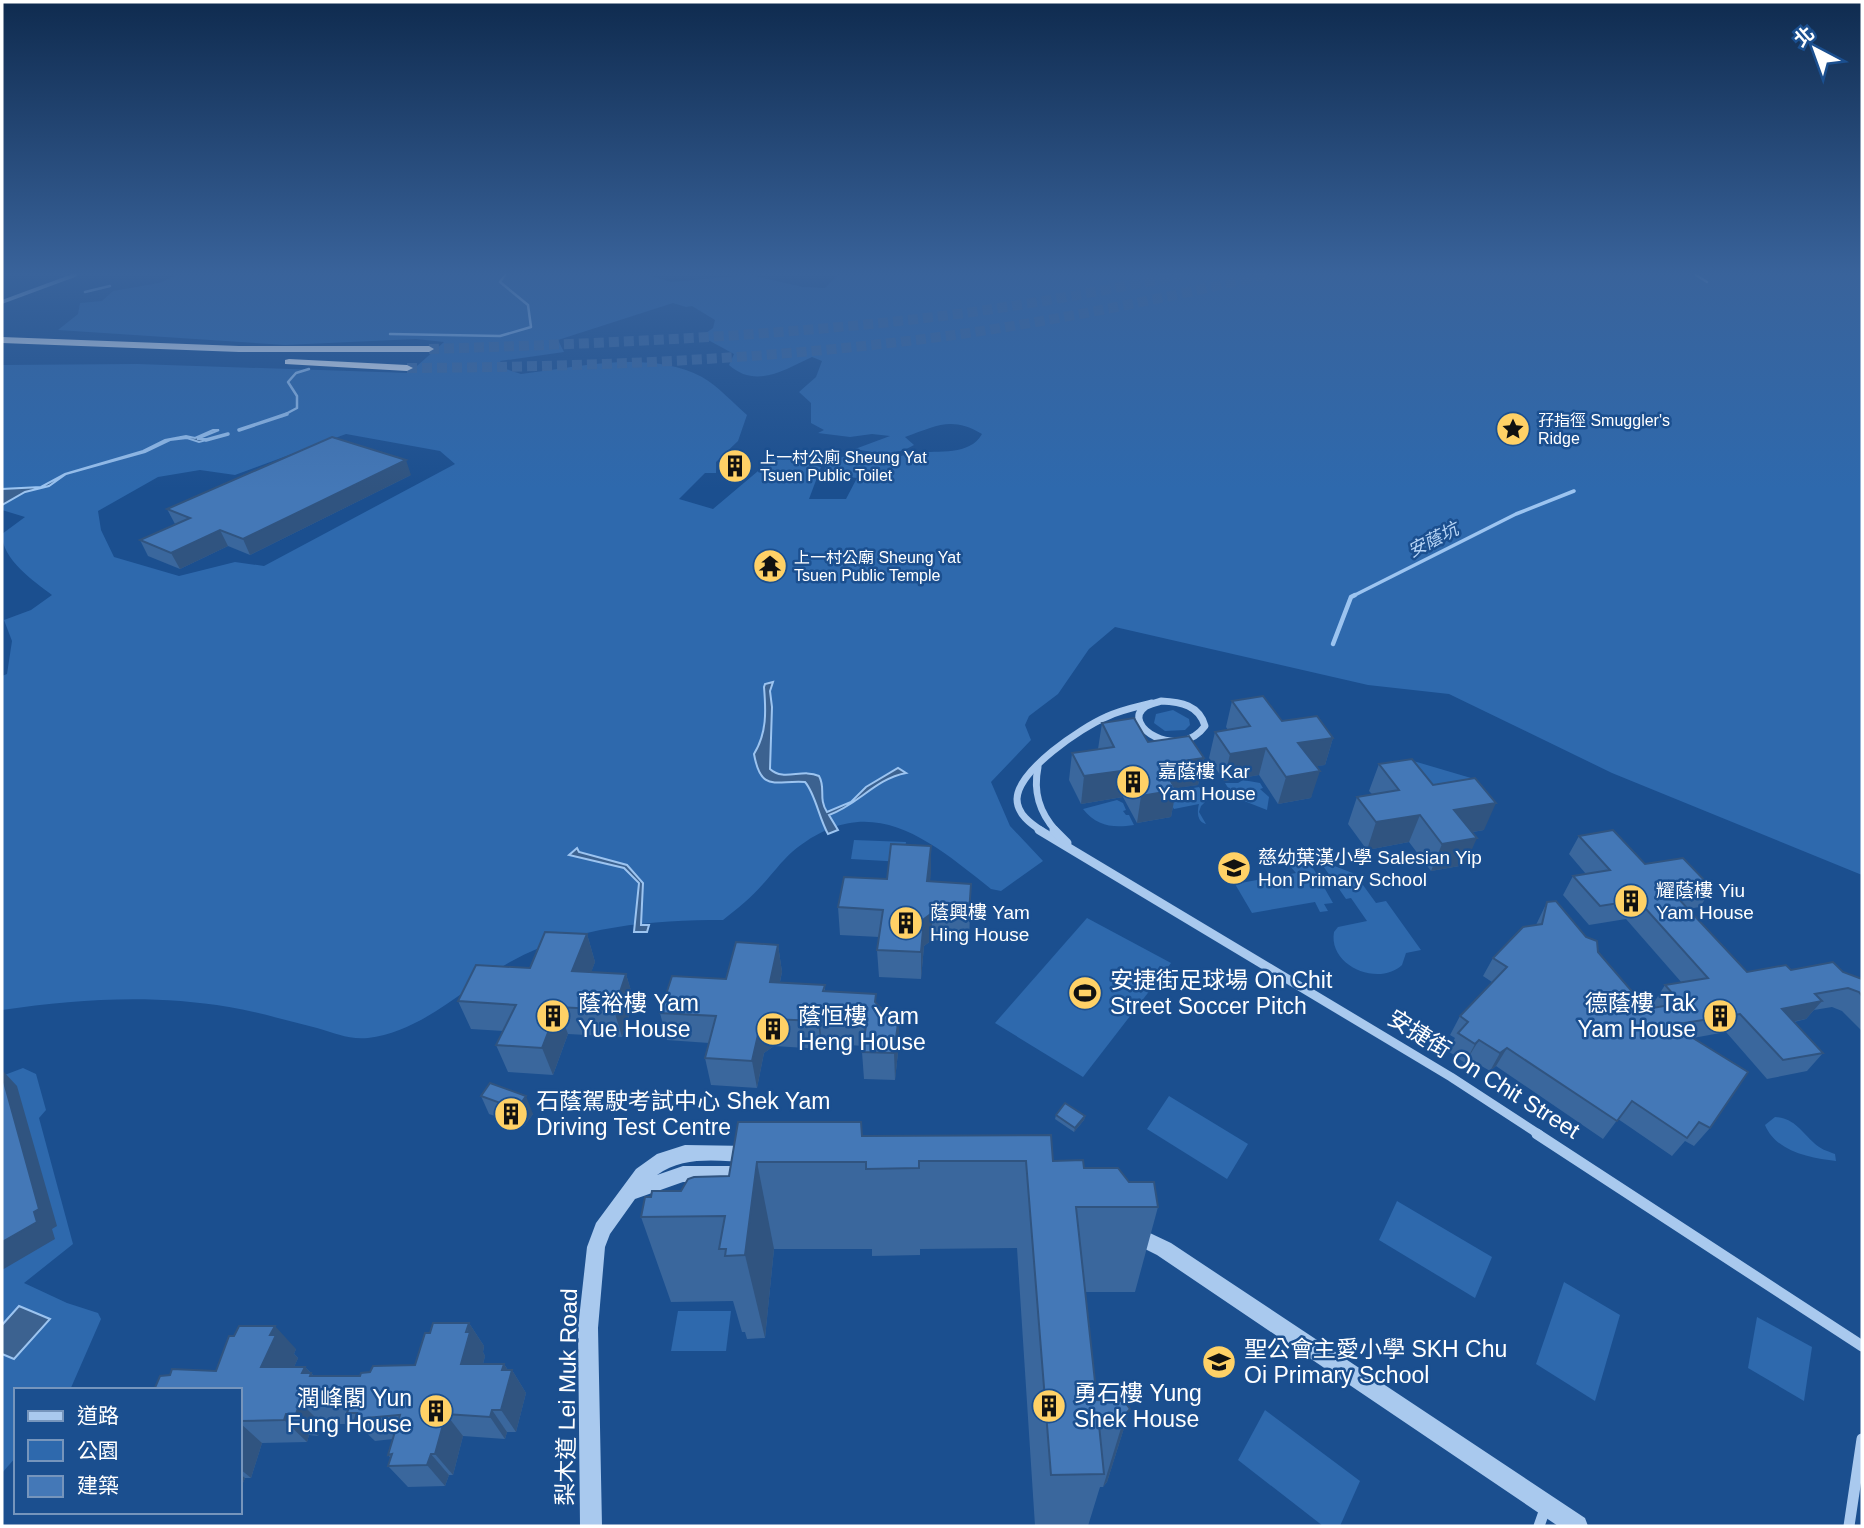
<svg xmlns="http://www.w3.org/2000/svg" width="1864" height="1528" viewBox="0 0 1864 1528" font-family="Helvetica,'Noto Sans TC',sans-serif">
<style>
.green{fill:#2e69ad;fill-rule:evenodd}
.water{fill:#3c6290;stroke:#9cc4f0;stroke-width:2}
.lines{fill:none;stroke-linecap:round;stroke-linejoin:round}
.stream-far2{stroke:#9cc4f0;stroke-width:2.5}
.stream-far1{stroke:#9cc4f0;stroke-width:3.5}
.stream{stroke:#9cc4f0;stroke-width:4.5}
.trunk-tunnel{stroke:#3d69a0;stroke-width:10;stroke-dasharray:10 5;stroke-linecap:butt}
.minor-far3{stroke:#a9c9ee;stroke-width:3.5}
.minor-far2{stroke:#a9c9ee;stroke-width:7}
.minor-far1{stroke:#a9c9ee;stroke-width:9}
.minor{stroke:#a9c9ee;stroke-width:11}
.tertiary{fill:#a9c9ee;fill-rule:evenodd}
.trunk{fill:#f8faff;fill-rule:evenodd}
.wall{fill:#3a679d}
.shaded-wall{fill:#305480}
.building{fill:#4478b7;stroke:#305480;stroke-width:2}
.labels{text-anchor:middle;dominant-baseline:central;stroke-width:5;stroke-linejoin:round;paint-order:stroke}
.far-poi-label{font-size:16px;fill:#fff;stroke:#1b4f8f;text-anchor:start}
.far-water-label{font-size:18px;font-style:italic;fill:#b5d3f5;stroke:#1b4f8f}
.poi-label{font-size:19px;fill:#fff;stroke:#1b4f8f;text-anchor:start}
.near-poi-label{font-size:23px;fill:#fff;stroke:#1b4f8f;text-anchor:start}
.near-street-label{font-size:23px;fill:#fff;stroke:#1b4f8f}
</style>
<rect width="100%" height="100%" fill="#1b4f8f"/>
<!-- green -->
<g class="green">
<path d="M177 275H647L671 282 750 275 803 287 825 288 838 275H1862V875L1612 773 1449 694 1368 685 1115 627 1089 649 1058 694 1029 716 1025 725 1031 740 991 782 1010 826 1043 861 1001 891 991 889C927 838 869 788 792 852 781 862 773 873 763 884 752 897 737 909 723 920 653 920 575 926 512 961 464 987 424 1031 368 1038 349 1040 335 1033 317 1028 288 1021 258 1012 229 1007 151 994 79 999 2 1010V676L7 674 12 641 4 620 31 610 52 595C34 581 2 560 2 534L25 517 2 510V365L137 364 409 373 444 342 416 339 285 345 58 330 78 314 80 303 102 301 113 291 159 283ZM673 303 686 307 692 306 715 320 713 328 699 338 708 340 734 354 729 365C756 389 784 370 812 357L822 361 816 377 799 392 811 403V423L824 430 818 433 850 437 872 434 890 436 855 449C877 453 894 457 914 445L905 437C937 426 951 416 982 434 970 456 938 450 917 453 906 454 896 458 885 458 863 457 833 448 822 474L857 478 846 499H809L821 467 776 456 713 509 679 499 705 473H716V462L738 441 747 415C733 403 718 386 702 377 648 349 577 368 521 374L506 369 500 361 564 352 558 340ZM346 434 440 451 455 464 264 566 235 562 179 576 114 557 101 530 98 511 158 477 200 470 235 475Z"/>
<polygon points="1173,710 1189,719 1190,725 1185,730 1165,731 1154,723 1156,714"/>
<polygon points="1410,760 1471,778 1466,799 1404,780"/>
<polygon points="1243,780 1260,783 1263,788 1260,789 1269,797 1267,810 1234,797 1225,783 1238,783"/>
<path d="M1199 787 1207 800 1201 806 1199 812 1206 824C1197 822 1197 811 1199 804L1174 809 1171 804 1175 791 1176 794 1183 793 1182 790Z"/>
<path d="M1117 800 1123 803 1126 810 1123 811 1126 815H1129L1134 825C1114 828 1097 827 1083 809Z"/>
<polygon points="854,840 906,842 903,862 851,859"/>
<polygon points="1305,854 1333,903 1324,904 1328,911 1320,912 1315,902 1252,913 1235,884 1296,873 1290,866"/>
<path d="M1319 860 1355 874 1376 903 1386 901 1421 950 1406 953 1402 965C1379 987 1328 966 1334 932L1338 927 1367 921 1351 898 1346 899Z"/>
<polygon points="1087,918 1171,963 1083,1077 995,1023"/>
<polygon points="23,1068 36,1074 46,1110 39,1118 73,1244 24,1283 67,1303 98,1313 101,1319 70,1390 16,1390 16,1457 2,1473 2,1076"/>
<polygon points="1169,1096 1248,1144 1227,1179 1147,1129"/>
<path d="M1775 1117C1794 1118 1801 1131 1814 1143 1820 1149 1827 1151 1835 1154L1836 1161C1811 1158 1776 1152 1765 1125Z"/>
<polygon points="1397,1201 1492,1257 1475,1298 1379,1240"/>
<polygon points="1564,1282 1620,1315 1595,1401 1536,1364"/>
<polygon points="678,1311 731,1311 726,1351 671,1351"/>
<polygon points="1757,1317 1812,1347 1804,1401 1748,1368"/>
<polygon points="1265,1410 1360,1481 1340,1526 1323,1526 1238,1460"/>
</g>
<!-- water -->
<g class="water">
<polygon points="213,430 219,430 197,439 210,439 199,442 187,438 170,440 145,452 66,474 49,486 25,492 2,505 2,489 41,487 65,474 143,451 165,440 186,436 195,438"/>
<path d="M773 682 770 691 772 707 770 769C784 782 802 768 819 776 826 788 818 798 827 812L851 802 866 787 898 768 906 773C875 779 858 805 829 815L838 830 828 834C819 818 815 793 805 782 775 780 761 793 754 754 767 733 766 711 764 687L765 684Z"/>
<polygon points="577,848 579,852 627,865 643,883 641,925 649,925 647,932 634,932 639,883 624,868 569,855"/>
<polygon points="19,1306 50,1319 14,1359 2,1354 2,1325"/>
</g>
<g class="lines">
<!-- stream-far2 -->
<g class="stream-far2">
<polyline points="1696,275 1707,282"/>
<polyline points="85,292 110,286"/>
<polyline points="390,334 500,336 531,327 528,305 500,282 505,275"/>
<polyline points="282,416 297,408 297,396 288,382 296,373 309,369"/>
</g>
<!-- stream-far1 -->
<g class="stream-far1">
<polyline points="239,430 287,414"/>
<polyline points="206,440 228,434"/>
<polyline points="1351,597 1516,514 1574,491"/>
</g>
<!-- stream -->
<polyline class="stream" points="1333,644 1351,597 1355,595"/>
<!-- trunk-tunnel -->
<g class="trunk-tunnel">
<path d="M429 349C586 344 743 338 899 321 994 311 1088 294 1181 275"/>
<path d="M407 368C588 367 768 360 947 336 1054 321 1160 299 1265 275"/>
</g>
<!-- minor-far3 -->
<polyline class="minor-far3" points="2,302 75,275"/>
<!-- minor-far2 -->
<g class="minor-far2">
<path d="M1161 701C1181 702 1199 705 1205 726 1178 763 1120 724 1145 707 1149 704 1156 703 1161 701Z"/>
<path d="M1038 767C1033 792 1039 812 1056 831"/>
<path d="M1042 831C1031 824 1017 814 1017 799 1018 770 1081 728 1106 717 1120 710 1136 707 1152 703"/>
</g>
<!-- minor-far1 -->
<g class="minor-far1">
<polyline points="1039,830 1451,1077 1540,1135"/>
<polyline points="1054,830 1067,843"/>
</g>
<!-- minor -->
<g class="minor">
<polyline points="1537,1134 1862,1346"/>
<polyline points="1539,1526 1545,1509"/>
<polyline points="1849,1526 1862,1439"/>
</g>
<!-- tertiary -->
<g class="tertiary">
<path d="M685 1145 750 1146 756 1148 759 1154 756 1160 750 1162C718 1161 684 1155 657 1175L683 1166H746L752 1168 755 1174 752 1180 746 1182H683L635 1199 610 1234 605 1247 598 1328 602 1526H580L578 1328 587 1247 596 1223 636 1169 657 1154Z"/>
<polygon points="1133,1225 1171,1243 1585,1518 1588,1526 1558,1526 1157,1255 1127,1240 1124,1234 1127,1228"/>
</g>
<!-- trunk -->
<g class="trunk">
<polygon points="2,337 239,346 429,346 434,349 429,352 239,352 2,343"/>
<polygon points="289,359 407,365 413,368 407,371 285,364 285,360"/>
</g>
</g>
<!-- wall -->
<g class="wall">
<polygon points="411,475 250,555 228,546 180,569 148,556 140,540 175,524 167,509"/>
<polygon points="1232,701 1282,721 1333,738 1325,765 1316,766 1311,798 1278,804 1259,775 1224,781 1209,758 1215,732 1228,730 1226,727"/>
<polygon points="1102,723 1148,742 1204,758 1198,785 1175,788 1176,790 1171,817 1137,823 1123,797 1081,804 1069,780 1072,753 1098,749"/>
<polygon points="1379,764 1433,785 1484,830 1473,832 1465,865 1431,871 1409,842 1367,850 1348,824 1357,797 1372,794 1369,791"/>
<polygon points="1579,836 1645,864 1712,888 1700,907 1687,909 1747,972 1791,970 1843,972 1862,979 1862,1031 1842,1011 1832,1007 1814,1010 1806,1019 1794,1022 1823,1053 1807,1071 1767,1079 1726,1032 1693,1038 1710,1128 1694,1146 1685,1141 1672,1156 1618,1119 1603,1139 1496,1066 1490,1071 1468,1058 1465,1063 1448,1051 1455,1038 1450,1035 1460,1016 1492,982 1483,976 1493,958 1536,925 1547,902 1598,952 1647,1009 1656,1008 1653,1004 1665,985 1682,983 1626,919 1589,925 1563,895 1573,876 1586,874 1569,854"/>
<polygon points="931,846 930,882 971,884 969,942 932,940 924,946 921,979 879,977 877,950 879,937 840,935 838,907 887,879"/>
<polygon points="587,934 595,962 591,972 626,974 634,1001 622,1037 568,1034 553,1075 508,1072 496,1045 503,1031 471,1029 458,1001 530,968"/>
<polygon points="778,945 782,972 780,982 825,985 825,991 876,994 876,1004 888,1015 899,1016 899,1043 895,1080 864,1079 862,1052 863,1046 822,1043 821,1049 774,1046 764,1053 757,1088 711,1085 705,1058 709,1043 667,1040 660,1013 726,979"/>
<polygon points="481,1096 533,1114 524,1126 489,1114"/>
<polygon points="1056,1115 1085,1116 1084,1120 1074,1132 1055,1119"/>
<polygon points="738,1122 862,1136 1053,1161 1129,1182 1158,1207 1135,1292 1085,1292 1097,1400 1130,1409 1107,1482 1103,1487 1100,1487 1088,1526 1035,1526 1017,1248 920,1249 920,1255 872,1256 872,1249 774,1249 765,1338 747,1339 745,1332 742,1332 733,1301 671,1302 641,1217 651,1197 681,1191 729,1176"/>
<polygon points="469,1323 484,1346 483,1352 485,1356 483,1364 504,1364 508,1370 512,1370 526,1393 516,1432 507,1432 505,1439 463,1436 453,1475 449,1475 445,1486 408,1487 388,1466 391,1458 388,1455 393,1439 375,1441 357,1424 322,1424 318,1436 309,1435 307,1442 262,1443 251,1478 245,1478 240,1490 240,1390 216,1371 296,1349 294,1354 298,1358 294,1367 305,1367 314,1376 360,1376 370,1372 415,1365 430,1333"/>
</g>
<!-- shaded-wall -->
<g class="shaded-wall">
<polygon points="406,460 411,475 250,555 243,539"/>
<polygon points="220,530 228,546 180,569 171,553"/>
<polygon points="1333,738 1325,765 1291,770 1298,743"/>
<polygon points="1266,748 1259,775 1224,781 1230,754"/>
<polygon points="1204,758 1198,785 1157,791 1161,764"/>
<polygon points="1128,770 1123,797 1081,804 1084,776"/>
<polygon points="1320,771 1311,798 1278,804 1286,777"/>
<polygon points="1176,790 1171,817 1137,823 1141,796"/>
<polygon points="1496,803 1484,830 1443,837 1454,810"/>
<polygon points="1420,815 1409,842 1367,850 1376,822"/>
<polygon points="1477,838 1465,865 1431,871 1442,844"/>
<polygon points="931,846 931,873 927,909 927,881"/>
<polygon points="932,913 932,940 924,946 921,979 921,952 924,919"/>
<polygon points="587,934 595,962 582,998 572,971"/>
<polygon points="778,945 782,972 774,1009 770,982"/>
<polygon points="626,974 634,1001 622,1037 614,1010"/>
<polygon points="1822,1001 1806,1019 1766,1027 1782,1009"/>
<polygon points="558,1007 568,1034 553,1075 542,1048"/>
<polygon points="819,1015 822,1043 821,1049 818,1021"/>
<polygon points="899,1016 899,1043 895,1080 894,1053"/>
<polygon points="770,1019 774,1046 764,1053 757,1088 752,1061 760,1026"/>
<polygon points="1479,1040 1468,1058 1465,1063 1475,1044"/>
<polygon points="1507,1048 1496,1066 1490,1071 1500,1053"/>
<polygon points="2,1070 17,1086 57,1226 52,1229 55,1239 2,1270"/>
<polygon points="526,1096 533,1114 524,1126 517,1109"/>
<polygon points="1085,1116 1084,1120 1074,1132 1075,1128"/>
<polygon points="757,1162 774,1249 765,1338 745,1255"/>
<polygon points="469,1323 484,1346 483,1352 485,1356 477,1387 461,1364"/>
<polygon points="275,1326 296,1349 294,1354 298,1358 284,1390 261,1367 270,1335"/>
<polygon points="504,1364 511,1375 512,1370 526,1393 516,1432 501,1410 502,1370"/>
<polygon points="305,1367 332,1396 302,1373"/>
<polygon points="300,1402 322,1424 318,1436 296,1414"/>
<polygon points="1130,1409 1107,1482 1103,1487 1125,1415"/>
<polygon points="492,1410 507,1432 505,1439 490,1417"/>
<polygon points="286,1414 309,1435 307,1442 284,1420"/>
<polygon points="446,1414 463,1436 453,1475 435,1454"/>
<polygon points="240,1423 262,1443 251,1478 240,1469"/>
<polygon points="431,1454 449,1475 445,1486 427,1465"/>
<polygon points="240,1474 245,1478 240,1490"/>
</g>
<!-- building -->
<g class="building">
<polygon points="332,437 406,460 243,539 220,530 171,553 140,540 190,518 167,509"/>
<polygon points="1263,696 1282,721 1317,716 1333,738 1298,743 1320,771 1286,777 1266,748 1230,754 1215,732 1250,726 1232,701"/>
<polygon points="1134,718 1148,742 1189,736 1204,758 1161,764 1176,790 1141,796 1128,770 1084,776 1072,753 1114,747 1102,723"/>
<polygon points="1412,759 1433,785 1475,778 1496,803 1454,810 1477,838 1442,844 1420,815 1376,822 1357,797 1399,790 1379,764"/>
<polygon points="1613,830 1645,864 1683,858 1712,888 1674,894 1747,972 1786,965 1791,970 1833,962 1843,972 1862,979 1862,996 1859,992 1848,988 1815,994 1822,1001 1782,1009 1823,1053 1783,1060 1740,1014 1672,1025 1748,1072 1710,1128 1699,1122 1687,1138 1632,1101 1617,1121 1507,1048 1500,1053 1479,1040 1475,1044 1458,1033 1468,1022 1460,1016 1507,967 1493,958 1523,927 1542,924 1547,902 1556,901 1586,937 1597,941 1598,952 1647,1009 1681,1003 1665,985 1708,978 1638,900 1600,906 1573,876 1610,870 1579,836"/>
<polygon points="891,844 931,846 927,881 971,884 969,914 932,913 924,919 921,952 877,950 883,910 838,907 844,877 887,879"/>
<polygon points="545,932 587,934 572,971 626,974 614,1010 558,1007 542,1048 496,1045 516,1005 458,1001 476,965 530,968"/>
<polygon points="736,942 778,945 770,982 825,985 823,991 876,994 875,1002 888,1015 899,1016 894,1053 862,1052 867,1019 819,1015 818,1021 770,1019 760,1026 752,1061 705,1058 716,1016 660,1013 672,976 726,979"/>
<polygon points="2,1075 39,1209 34,1212 37,1222 2,1242"/>
<polygon points="490,1083 526,1096 517,1109 481,1096"/>
<polygon points="1065,1103 1085,1116 1075,1128 1056,1115"/>
<polygon points="738,1122 861,1122 862,1136 1051,1135 1053,1161 1083,1160 1084,1168 1118,1168 1129,1182 1154,1182 1158,1207 1076,1207 1097,1400 1124,1401 1130,1409 1125,1415 1098,1415 1104,1474 1051,1475 1026,1161 919,1161 919,1168 866,1169 866,1162 757,1162 745,1255 725,1256 726,1249 719,1249 725,1216 641,1217 645,1197 651,1197 652,1191 681,1191 688,1179 694,1177 729,1176"/>
<polygon points="433,1323 469,1323 466,1332 470,1332 461,1364 504,1364 502,1370 512,1370 501,1410 492,1410 490,1417 446,1414 435,1454 431,1454 427,1465 388,1466 392,1454 388,1455 400,1415 355,1419 357,1413 347,1413 351,1401 300,1402 296,1414 286,1414 284,1420 240,1421 240,1390 154,1390 160,1376 170,1375 172,1369 216,1371 229,1336 234,1336 239,1326 275,1326 270,1335 276,1335 261,1367 305,1367 302,1373 311,1373 310,1376 360,1376 361,1373 370,1372 373,1366 415,1365 425,1333 430,1333"/>
</g>
<!-- sky -->
<linearGradient id="sky" x2="0" y2="1"><stop stop-color="#0f2b4f"/><stop offset="0.56" stop-color="#39639b"/><stop offset="1" stop-color="#39639b" stop-opacity="0"/></linearGradient>
<rect width="1864" height="489" fill="url(#sky)"/>
<!-- icons -->
<defs>
<g id="sight-disc" transform="scale(1.75)"><circle r="9.5" fill="#ffd166" stroke="#1b4f8f"/><path d="M0-6L1.8-2.2L6-1.7L2.9 1.2L3.7 5.4L0 3.3L-3.7 5.4L-2.9 1.2L-6-1.7L-1.8-2.2Z" fill="#111"/></g>
<g id="building-disc" transform="scale(1.75)"><circle r="9.5" fill="#ffd166" stroke="#1b4f8f"/><path d="M-4-6H4V6H1V3H-1V6H-4ZM-2.5-4.3h1.7v1.8h-1.7ZM.8-4.3h1.7v1.8H.8ZM-2.5-1h1.7V.8h-1.7ZM.8-1h1.7V.8H.8Z" fill="#111"/></g>
<g id="temple-disc" transform="scale(1.75)"><circle r="9.5" fill="#ffd166" stroke="#1b4f8f"/><path d="M0-6L5-2H3V0L6.5 2.5H4V6H1.5V3h-3V6H-4V2.5H-6.5L-3 0V-2H-5Z" fill="#111"/></g>
<g id="school-disc" transform="scale(1.75)"><circle r="9.5" fill="#ffd166" stroke="#1b4f8f"/><path d="M0-5L7-2L0 1L-7-2ZM-4 1L0 2.5L4 1V4Q0 6-4 4Z" fill="#111"/></g>
<g id="stadium-disc" transform="scale(1.75)"><circle r="9.5" fill="#ffd166" stroke="#1b4f8f"/><path d="M0-5a6.5 5 0 1 0 0 10a6.5 5 0 1 0 0-10ZM-3.5-1.8h7v3.6h-7Z" fill="#111"/></g>
</defs>
<g fill-rule="evenodd">
<use href="#sight-disc" x="1513" y="429"/>
<use href="#building-disc" x="735" y="466"/>
<use href="#temple-disc" x="770" y="566"/>
<use href="#building-disc" x="1133" y="782"/>
<use href="#school-disc" x="1234" y="868"/>
<use href="#building-disc" x="1631" y="901"/>
<use href="#building-disc" x="906" y="923"/>
<use href="#stadium-disc" x="1085" y="993"/>
<use href="#building-disc" x="553" y="1016"/>
<use href="#building-disc" x="1720" y="1016"/>
<use href="#building-disc" x="773" y="1029"/>
<use href="#building-disc" x="511" y="1114"/>
<use href="#school-disc" x="1219" y="1362"/>
<use href="#building-disc" x="1049" y="1406"/>
<use href="#building-disc" x="436" y="1411"/>
</g>
<g class="labels">
<!-- far-poi labels -->
<g class="far-poi-label">
<text x="1538" y="420">孖指徑 Smuggler's<tspan x="1538" dy="18">Ridge</tspan></text>
<text x="760" y="457">上一村公廁 Sheung Yat<tspan x="760" dy="18">Tsuen Public Toilet</tspan></text>
<text x="794" y="557">上一村公廟 Sheung Yat<tspan x="794" dy="18">Tsuen Public Temple</tspan></text>
</g>
<!-- far-water labels -->
<g class="far-water-label">
<text transform="translate(1433 540) rotate(-27)">安蔭坑</text>
</g>
<!-- poi labels -->
<g class="poi-label">
<text x="1158" y="771">嘉蔭樓 Kar<tspan x="1158" dy="22">Yam House</tspan></text>
<text x="1258" y="857">慈幼葉漢小學 Salesian Yip<tspan x="1258" dy="22">Hon Primary School</tspan></text>
<text x="1656" y="890">耀蔭樓 Yiu<tspan x="1656" dy="22">Yam House</tspan></text>
<text x="930" y="912">蔭興樓 Yam<tspan x="930" dy="22">Hing House</tspan></text>
</g>
<!-- near-poi labels -->
<g class="near-poi-label">
<text x="1110" y="980">安捷街足球場 On Chit<tspan x="1110" dy="26">Street Soccer Pitch</tspan></text>
<text x="578" y="1003">蔭裕樓 Yam<tspan x="578" dy="26">Yue House</tspan></text>
<text x="1696" y="1003" text-anchor="end">德蔭樓 Tak<tspan x="1696" dy="26">Yam House</tspan></text>
<text x="798" y="1016">蔭恒樓 Yam<tspan x="798" dy="26">Heng House</tspan></text>
<text x="536" y="1101">石蔭駕駛考試中心 Shek Yam<tspan x="536" dy="26">Driving Test Centre</tspan></text>
<text x="1244" y="1349">聖公會主愛小學 SKH Chu<tspan x="1244" dy="26">Oi Primary School</tspan></text>
<text x="1074" y="1393">勇石樓 Yung<tspan x="1074" dy="26">Shek House</tspan></text>
<text x="412" y="1398" text-anchor="end">潤峰閣 Yun<tspan x="412" dy="26">Fung House</tspan></text>
</g>
<!-- near-street labels -->
<g class="near-street-label">
<text transform="translate(1484 1074) rotate(32)">安捷街 On Chit Street</text>
<text transform="translate(567 1397) rotate(-89)">梨木道 Lei Muk Road</text>
</g>
</g>
<!-- border -->
<rect width="1864" height="1528" fill="none" stroke="#ffffff" stroke-width="7"/>
<!-- legend -->
<rect x="14" y="1388" width="228" height="126" fill="#1b4f8f" stroke="#7695bc" stroke-width="2"/>
<rect x="28" y="1411" width="35" height="10" fill="#a9c9ee" stroke="#7695bc" stroke-width="2"/>
<text x="77" y="1423" font-size="21" fill="#ffffff">道路</text>
<rect x="28" y="1440" width="35" height="21" fill="#2e69ad" stroke="#7695bc" stroke-width="2"/>
<text x="77" y="1458" font-size="21" fill="#ffffff">公園</text>
<rect x="28" y="1476" width="35" height="21" fill="#4478b7" stroke="#7695bc" stroke-width="2"/>
<text x="77" y="1493" font-size="21" fill="#ffffff">建築</text>
<!-- north arrow -->
<g transform="translate(1815 49) rotate(319)" stroke="#1b4f8f" stroke-width="5" paint-order="stroke">
<path d="M0-5L12 26L0 18L-12 26Z" fill="#ffffff"/>
<text y="-10" font-size="19" font-weight="bold" text-anchor="middle" fill="#ffffff">北</text>
</g>
</svg>
